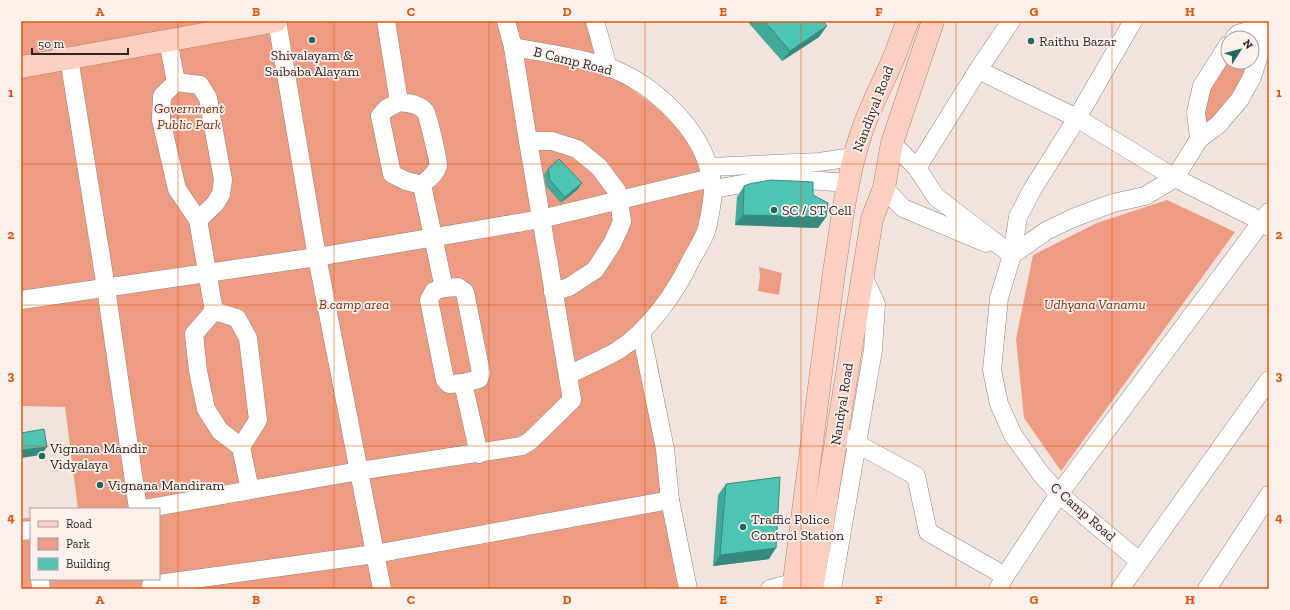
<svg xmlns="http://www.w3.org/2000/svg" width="1290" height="610" viewBox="0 0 1290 610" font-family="'Zilla Slab',serif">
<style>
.green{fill:#ed9c82}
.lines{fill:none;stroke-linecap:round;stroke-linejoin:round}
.minor-casing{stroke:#928480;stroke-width:19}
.major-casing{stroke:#b2806f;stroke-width:23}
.minor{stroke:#fff;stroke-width:18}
.major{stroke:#fcd0c1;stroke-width:22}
.wall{fill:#42a999}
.shaded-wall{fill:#368a7d}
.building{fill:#4dc5b2;stroke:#368a7d}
.grid{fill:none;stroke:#df560d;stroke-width:1;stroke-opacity:0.55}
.poi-dot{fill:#20685d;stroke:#fdf1ed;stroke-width:1.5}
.labels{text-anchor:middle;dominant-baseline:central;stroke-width:3.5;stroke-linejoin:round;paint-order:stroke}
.poi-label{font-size:14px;fill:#2b2624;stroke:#fdf1ed;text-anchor:start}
.street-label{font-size:14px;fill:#2b2624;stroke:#fdf1ed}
.park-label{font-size:14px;font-style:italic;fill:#782d12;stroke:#fdf1ed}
.neatline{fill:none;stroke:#df560d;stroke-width:1.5}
.grid-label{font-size:13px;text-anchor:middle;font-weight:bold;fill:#df560d}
</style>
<rect width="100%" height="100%" fill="#f2e3de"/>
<!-- green -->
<g class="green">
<polygon points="21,21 587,21 619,80 651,103 676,125 700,155 707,185 701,231 679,274 635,327 683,589 21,589 21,519 31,517 31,579 159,579 159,509 78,509 65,407 21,406"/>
<polygon points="1228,56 1228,62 1250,62 1227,105 1207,123 1203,120 1209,87"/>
<polygon points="1167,200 1235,232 1061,471 1024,418 1016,339 1033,255 1097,223"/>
<polygon points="759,267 782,273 779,295 758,291 760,277"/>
</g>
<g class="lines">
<!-- minor casing -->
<g class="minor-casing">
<g id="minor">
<polyline points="277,21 317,257 382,589"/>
<polyline points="386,21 399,102"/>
<polyline points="595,21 608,68"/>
<polyline points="1234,38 1238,34 1259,28"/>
<polyline points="168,40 176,82"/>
<path d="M513 47C545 53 578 57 608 67 653 83 703 130 711 178 712 181 713 186 713 190 713 197 709 221 707 228 704 239 697 249 692 258 676 292 649 331 617 351 601 360 584 367 568 375"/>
<polyline points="69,58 106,288 138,509"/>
<polyline points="978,70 1077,118 1175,178 1261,221 1269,227"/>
<polyline points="176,82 162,96 161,120 177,189 198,220 214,311"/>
<polyline points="176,82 200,85 208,98 223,180 221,194 215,204 198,220"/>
<path d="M399 102C409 103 419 104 425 111 428 115 439 162 438 166 436 174 428 179 422 185L406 181 392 174 380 116 386 109Z"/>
<polyline points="1199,139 1196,112 1202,86 1228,45"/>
<polyline points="528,141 552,141 577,149 599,167 617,191 619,200 622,222 612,244 595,270 569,287 553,292"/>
<polyline points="892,143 917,168 936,197 1012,255"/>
<polyline points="710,167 819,162 854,157"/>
<polyline points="917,168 978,70 1011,21"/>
<polyline points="422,185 444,288"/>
<polyline points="884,188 903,208 986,243"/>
<polyline points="713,189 778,178 849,183"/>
<polyline points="1012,255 1018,217 1032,190 1077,118 1133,21"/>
<polygon points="458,287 465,292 481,373 479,379 463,383 449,384 445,380 429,300 434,291 444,288"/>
<polyline points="21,300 317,257 541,219 711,178"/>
<polyline points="214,311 194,334 198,371 206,409 220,431 241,447 250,490"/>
<polyline points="214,311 237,318 248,338 258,420 241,447"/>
<polyline points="641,332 665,449 670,500 688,589"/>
<polyline points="463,383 479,454"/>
<polyline points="848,439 916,476 928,532 1005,576"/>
<polyline points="143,509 359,471 522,446 530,441 572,400 528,141 513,47 506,21"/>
<polyline points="21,531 31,530"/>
<polyline points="1139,561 1059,494 1041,474 1013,435 999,404 992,370 999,298 1012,255 1046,231 1073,218 1113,203 1145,196 1175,178 1199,139 1218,125 1240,99 1252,77 1259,55 1259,28 1262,21"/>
<polyline points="40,579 41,589"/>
<polyline points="151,585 375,554 670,500"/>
<polyline points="770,589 793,583"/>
<polyline points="832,589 873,350 876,304 863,276"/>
<polyline points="998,589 1005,576 1059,494 1269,212"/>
<polyline points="1120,589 1269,380"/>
<polyline points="1207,589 1269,495"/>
</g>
</g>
<!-- major casing -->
<g class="major-casing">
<g id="major">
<polyline points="21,67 276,21"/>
<path d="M793 589 834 272C841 227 846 181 860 137 869 109 883 83 895 55 899 44 903 32 908 21"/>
<polyline points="812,589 872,219 884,188 892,143 933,21"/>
</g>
</g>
<!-- minor -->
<use href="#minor" class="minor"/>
<!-- major -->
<use href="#major" class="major"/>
</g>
<!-- wall -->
<g class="wall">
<polygon points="747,21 823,21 819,37 782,61"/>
<polygon points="548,169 578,189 561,203 546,186 544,175"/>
<polygon points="744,186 813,195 826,217 818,228 735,225 737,197"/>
<polygon points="726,484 769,559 713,566 718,495"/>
</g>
<!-- shaded-wall -->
<g class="shaded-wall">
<polygon points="827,26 819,37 782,61 790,51"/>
<polygon points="582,183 578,189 561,203 565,197"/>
<polygon points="743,215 826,217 818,228 735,225"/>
<polygon points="47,447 41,455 21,458 21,450"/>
<polygon points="776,548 769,559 713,566 720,555"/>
</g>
<!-- building -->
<g class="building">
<polygon points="764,21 823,21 827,26 790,51"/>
<polygon points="559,159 582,183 565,197 550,180 548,169"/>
<polygon points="771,180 813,182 813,195 828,203 826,217 743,215 744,186 749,184"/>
<polygon points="44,429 47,447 21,450 21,433"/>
<polygon points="780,477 776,548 720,555 726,484"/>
</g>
<!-- grid -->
<path class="grid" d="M178 21V589M334 21V589M489 21V589M645 21V589M801 21V589M956 21V589M1112 21V589M21 164H1269M21 305H1269M21 446H1269"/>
<!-- markers -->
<g class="poi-dot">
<circle cx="312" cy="40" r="4"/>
<circle cx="1031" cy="41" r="4"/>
<circle cx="774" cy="210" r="4"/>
<circle cx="42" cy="456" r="4"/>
<circle cx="100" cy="485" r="4"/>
<circle cx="743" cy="527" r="4"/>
</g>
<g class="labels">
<!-- poi labels -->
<g class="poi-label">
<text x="1039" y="41">Raithu Bazar</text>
<text x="312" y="55" text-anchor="middle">Shivalayam &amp;<tspan x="312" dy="16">Saibaba Alayam</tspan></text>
<text x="782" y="210">SC / ST Cell</text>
<text x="50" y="448">Vignana Mandir<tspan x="50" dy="16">Vidyalaya</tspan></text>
<text x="108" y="485">Vignana Mandiram</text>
<text x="751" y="519">Traffic Police<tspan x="751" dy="16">Control Station</tspan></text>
</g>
<!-- street labels -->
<g class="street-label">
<text transform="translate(573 61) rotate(14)">B Camp Road</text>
<text transform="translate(873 109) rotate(-69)">Nandhyal Road</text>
<text transform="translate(842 404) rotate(-81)">Nandyal Road</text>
<text transform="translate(1083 512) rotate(41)">C Camp Road</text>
</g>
<!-- park labels -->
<g class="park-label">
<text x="189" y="108">Government<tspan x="189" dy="16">Public Park</tspan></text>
<text x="354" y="304">B.camp area</text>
<text x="1095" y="304">Udhyana Vanamu</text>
</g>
</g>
<!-- border -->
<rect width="1290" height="610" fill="none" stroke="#fdf1ed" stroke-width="44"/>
<!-- legend -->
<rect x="30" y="508" width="130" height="72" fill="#fdf1ed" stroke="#a9a09d"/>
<rect x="38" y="521" width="20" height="6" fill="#fcd0c1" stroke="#a9a09d"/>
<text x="66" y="528" font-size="12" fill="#2b2624">Road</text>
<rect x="38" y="538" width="20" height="12" fill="#ed9c82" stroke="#a9a09d"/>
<text x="66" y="548" font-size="12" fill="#2b2624">Park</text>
<rect x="38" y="558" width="20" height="12" fill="#4dc5b2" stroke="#a9a09d"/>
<text x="66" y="568" font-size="12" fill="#2b2624">Building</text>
<!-- north arrow -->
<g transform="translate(1240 50) rotate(54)"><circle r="19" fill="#fdf1ed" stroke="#a9a09d"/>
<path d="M0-3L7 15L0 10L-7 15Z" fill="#20685d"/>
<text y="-6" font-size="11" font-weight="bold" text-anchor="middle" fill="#2b2624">N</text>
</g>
<!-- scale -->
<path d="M32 48v6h96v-6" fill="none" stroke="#2b2624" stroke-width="2"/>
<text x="38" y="48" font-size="12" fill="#2b2624" stroke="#fdf1ed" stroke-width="3" paint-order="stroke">50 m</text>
<rect x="22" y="22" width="1246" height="566" class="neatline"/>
<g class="grid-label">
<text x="100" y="16">A</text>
<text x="256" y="16">B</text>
<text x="411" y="16">C</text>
<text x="567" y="16">D</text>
<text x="723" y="16">E</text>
<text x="879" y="16">F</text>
<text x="1034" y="16">G</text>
<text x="1190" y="16">H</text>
<text x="11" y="97">1</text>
<text x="1279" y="97">1</text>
<text x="11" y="239">2</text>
<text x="1279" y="239">2</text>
<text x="11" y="380">3</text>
<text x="1279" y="380">3</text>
<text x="11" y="522">4</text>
<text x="1279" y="522">4</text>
<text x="100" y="604">A</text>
<text x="256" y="604">B</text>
<text x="411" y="604">C</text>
<text x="567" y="604">D</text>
<text x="723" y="604">E</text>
<text x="879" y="604">F</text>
<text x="1034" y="604">G</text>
<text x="1190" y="604">H</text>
</g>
</svg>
